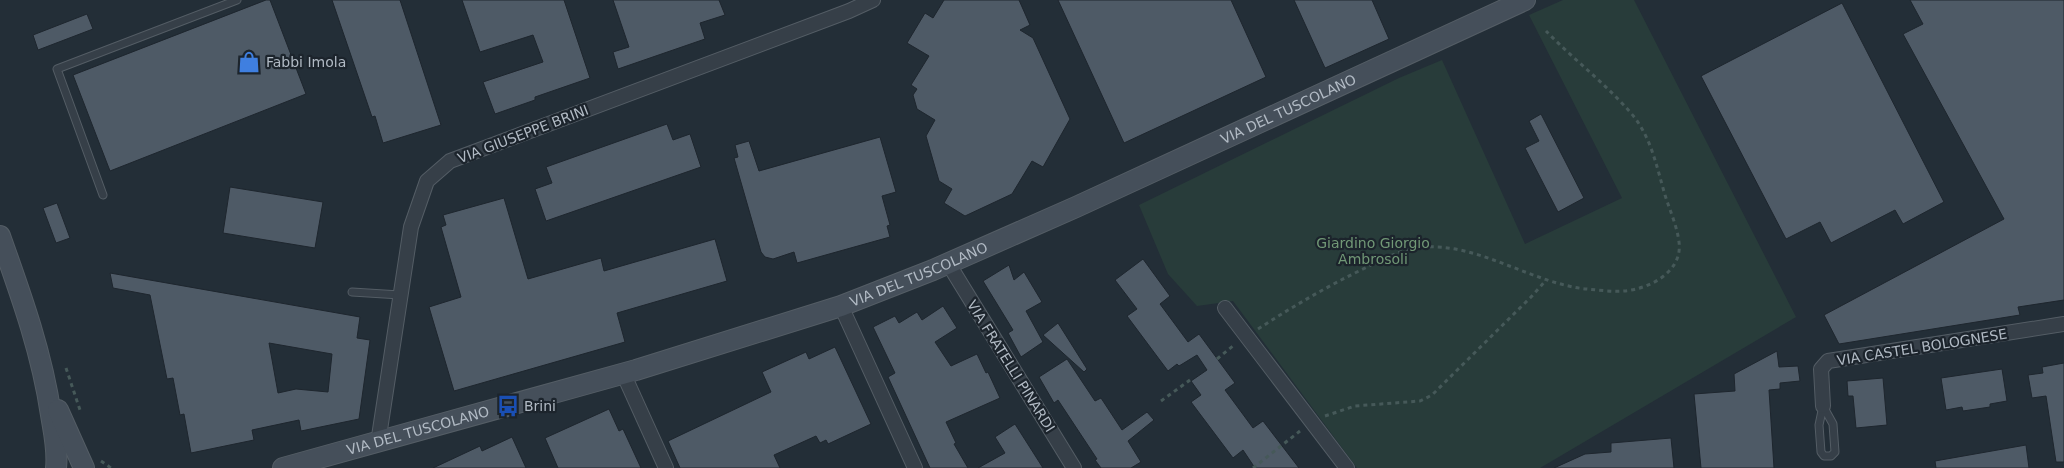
<svg xmlns="http://www.w3.org/2000/svg" width="2064" height="468" viewBox="0 0 2064 468" font-family="'DejaVu Sans',sans-serif">
<style>
.green{fill:#283c3a}
.building{fill:#4e5a66;stroke:#1e262e;fill-rule:evenodd}
.lines{fill:none;stroke-linecap:round;stroke-linejoin:round}
.lane-casing{stroke:#545d65;stroke-width:9}
.street-casing{stroke:#545d65;stroke-width:16}
.secondary-casing{stroke:#545d65;stroke-width:22}
.path{stroke:#465959;stroke-width:3;stroke-dasharray:4 4;stroke-linecap:butt}
.lane{stroke:#363f48;stroke-width:7}
.street{stroke:#363f48;stroke-width:14}
.secondary{stroke:#454f5a;stroke-width:20}
.labels{text-anchor:middle;dominant-baseline:central;stroke-width:4.5;stroke-linejoin:round;paint-order:stroke}
.poi-label{font-size:14px;fill:#b1bac4;stroke:#1c242c;text-anchor:start}
.street-label{font-size:14px;fill:#b1bac4;stroke:#1c242c}
.park-label{font-size:14px;fill:#719876;stroke:#1c242c}
</style>
<rect width="100%" height="100%" fill="#232e37"/>
<!-- green -->
<polygon class="green" points="1563,0 1634,0 1796,317 1540,468 1357,468 1233,301 1197,306 1168,274 1139,205 1399,78 1442,60 1525,244 1622,198 1529,15"/>
<!-- building -->
<g class="building">
<polygon points="266,0 270,0 306,94 110,171 73,75"/>
<polygon points="332,0 400,0 441,125 383,143 375,116 372,117"/>
<polygon points="462,0 564,0 590,78 535,97 535,100 495,114 483,82 543,62 533,35 480,52"/>
<polygon points="613,0 719,0 725,15 700,23 705,39 618,69 613,52 629,47"/>
<polygon points="944,0 1019,0 1030,25 1020,30 1033,38 1070,119 1043,167 1032,161 1012,194 965,216 944,203 952,189 939,181 926,136 935,120 917,109 913,95 917,89 911,85 929,56 907,43 925,13 933,18"/>
<polygon points="1058,0 1231,0 1266,77 1124,143"/>
<polygon points="1294,0 1372,0 1389,39 1325,68"/>
<polygon points="1910,0 2064,0 2064,300 2018,307 2020,315 1839,344 1824,315 2004,219 1903,34 1923,24"/>
<polygon points="1842,3 1944,202 1903,224 1895,210 1831,243 1820,222 1786,239 1701,76"/>
<polygon points="87,14 93,29 38,50 33,35"/>
<polygon points="1541,114 1584,198 1558,212 1525,148 1539,141 1529,121"/>
<polygon points="667,124 673,140 690,134 701,167 546,221 535,189 552,183 546,167"/>
<polygon points="880,137 896,192 882,196 890,225 887,226 890,237 797,263 794,252 773,259 765,257 761,252 734,158 738,157 735,145 749,141 759,171"/>
<polygon points="230,187 323,202 315,248 223,233"/>
<polygon points="504,198 528,279 601,258 604,271 715,239 727,281 617,313 625,342 454,391 429,307 461,297 441,227 446,225 443,215"/>
<polygon points="57,203 70,238 56,243 43,208"/>
<polygon points="1143,259 1170,296 1160,304 1188,342 1199,334 1235,383 1225,390 1253,428 1263,421 1299,468 1255,468 1243,450 1233,458 1191,402 1201,395 1191,381 1207,370 1197,355 1179,366 1177,364 1168,371 1127,316 1137,309 1115,280"/>
<polygon points="1009,265 1014,280 1024,272 1042,302 1026,311 1043,342 1021,357 1008,333 1013,330 983,281"/>
<path d="M110 273 360 317 357 338 370 340 359 419 301 431 299 420 252 430 254 440 191 453 184 414 180 415 173 378 167 379 150 295 113 288ZM269 343 332 354 328 392 296 389 278 393Z"/>
<polygon points="943,306 957,328 935,342 951,366 977,354 986,373 988,372 1000,398 946,422 956,443 954,444 968,468 930,468 888,377 895,373 873,327 895,316 899,323 917,312 922,320"/>
<polygon points="1058,323 1087,369 1084,372 1043,335"/>
<polygon points="835,347 871,424 828,444 826,440 820,443 816,436 774,455 780,468 680,468 668,441 771,392 762,372 806,352 809,359"/>
<polygon points="1777,351 1779,367 1798,366 1800,381 1780,383 1780,389 1769,390 1774,468 1701,468 1694,394 1735,391 1734,374"/>
<polygon points="1067,359 1095,401 1101,398 1122,430 1147,412 1154,420 1128,441 1141,462 1131,468 1101,468 1095,460 1097,459 1058,400 1054,403 1039,377"/>
<polygon points="2064,363 2064,462 2056,462 2046,396 2032,398 2028,375 2043,373 2042,367"/>
<polygon points="2002,369 2007,401 1990,404 1990,407 1963,411 1962,407 1946,410 1941,378"/>
<polygon points="1883,378 1887,425 1856,428 1853,396 1848,396 1847,381"/>
<polygon points="609,409 619,431 623,429 641,468 558,468 545,438"/>
<polygon points="1015,424 1043,468 978,468 1005,453 995,437"/>
<polygon points="512,437 526,468 433,468 480,446 482,451"/>
<polygon points="1671,438 1674,468 1554,468 1585,454 1611,452 1611,443"/>
<polygon points="2026,445 2029,468 1936,468 1935,461"/>
</g>
<g class="lines">
<!-- lane casing -->
<g class="lane-casing">
<g id="lane">
<polyline points="103,195 57,69 237,0"/>
<polyline points="352,292 400,295"/>
<polygon points="1823,406 1833,424 1835,452 1831,456 1824,456 1821,452 1819,425"/>
</g>
</g>
<!-- street casing -->
<g class="street-casing">
<g id="street">
<polyline points="948,263 1074,468"/>
<polyline points="841,306 915,468"/>
<polyline points="1225,308 1347,468"/>
<polyline points="623,373 666,468"/>
<polyline points="1823,406 1821,369 1828,361 2064,324"/>
<polyline points="378,443 411,227 427,181 450,161 849,11 873,0"/>
</g>
</g>
<!-- secondary casing -->
<g class="secondary-casing">
<g id="secondary">
<path d="M0 236C21 295 42 353 51 415 54 433 58 450 56 468"/>
<polyline points="58,410 84,468"/>
<path id="s1" d="M283 468 636 370 841 306 933 270 1076 207 1525 0"/>
</g>
</g>
<!-- path -->
<g class="path">
<path d="M1258 329C1292 307 1326 287 1363 269 1383 259 1403 248 1426 247 1480 244 1532 283 1586 289 1598 290 1612 292 1624 291 1649 289 1683 272 1679 242 1677 226 1670 211 1665 195 1657 168 1652 141 1635 118 1609 86 1575 61 1546 31"/>
<polyline points="1217,359 1234,345"/>
<polyline points="66,368 80,410"/>
<polyline points="1161,401 1190,380"/>
<polyline points="1325,416 1355,406 1420,401 1432,395 1531,297 1547,279"/>
<polyline points="101,461 111,468"/>
<polyline points="1253,468 1300,431"/>
</g>
<!-- lane -->
<use href="#lane" class="lane"/>
<!-- street -->
<use href="#street" class="street"/>
<!-- secondary -->
<use href="#secondary" class="secondary"/>
</g>
<!-- icons -->
<defs>
<g id="shop-bare" transform="scale(1.725)"><path d="M-5-2.5h2.3a2.7 3.5 0 0 1 5.4 0H5L5.5 6h-11ZM-1.5-2.5h3a1.5 2.3 0 0 0-3 0Z" fill="#3f7fe0" stroke="#1c242c" stroke-width="2.5" paint-order="stroke"/></g>
<g id="bus-bare" transform="scale(1.725)"><path d="M-5-6H5V4H4V6H2V4H-2V6H-4V4H-5ZM-3.5-4V0h7V-4ZM-3.5 1.2v1.5H-2V1.2ZM2 1.2v1.5H3.5V1.2Z" fill="#1a4fb4" stroke="#1c242c" stroke-width="2.5" paint-order="stroke"/></g>
</defs>
<g fill-rule="evenodd">
<use href="#shop-bare" x="249" y="62"/>
<use href="#bus-bare" x="508" y="406"/>
</g>
<g class="labels">
<!-- poi labels -->
<g class="poi-label">
<text x="266" y="62">Fabbi Imola</text>
<text x="524" y="406">Brini</text>
</g>
<!-- street labels -->
<g class="street-label">
<text stroke="none"><textPath href="#s1" startOffset="1070">VIA DEL TUSCOLANO</textPath></text>
<text transform="translate(523 134) rotate(-21)">VIA GIUSEPPE BRINI</text>
<text stroke="none"><textPath href="#s1" startOffset="665">VIA DEL TUSCOLANO</textPath></text>
<text transform="translate(1922 347) rotate(-9)">VIA CASTEL BOLOGNESE</text>
<text transform="translate(1011 366) rotate(58)">VIA FRATELLI PINARDI</text>
<text stroke="none"><textPath href="#s1" startOffset="140">VIA DEL TUSCOLANO</textPath></text>
</g>
<!-- park labels -->
<g class="park-label">
<text x="1373" y="243">Giardino Giorgio<tspan x="1373" dy="16">Ambrosoli</tspan></text>
</g>
</g>
</svg>
